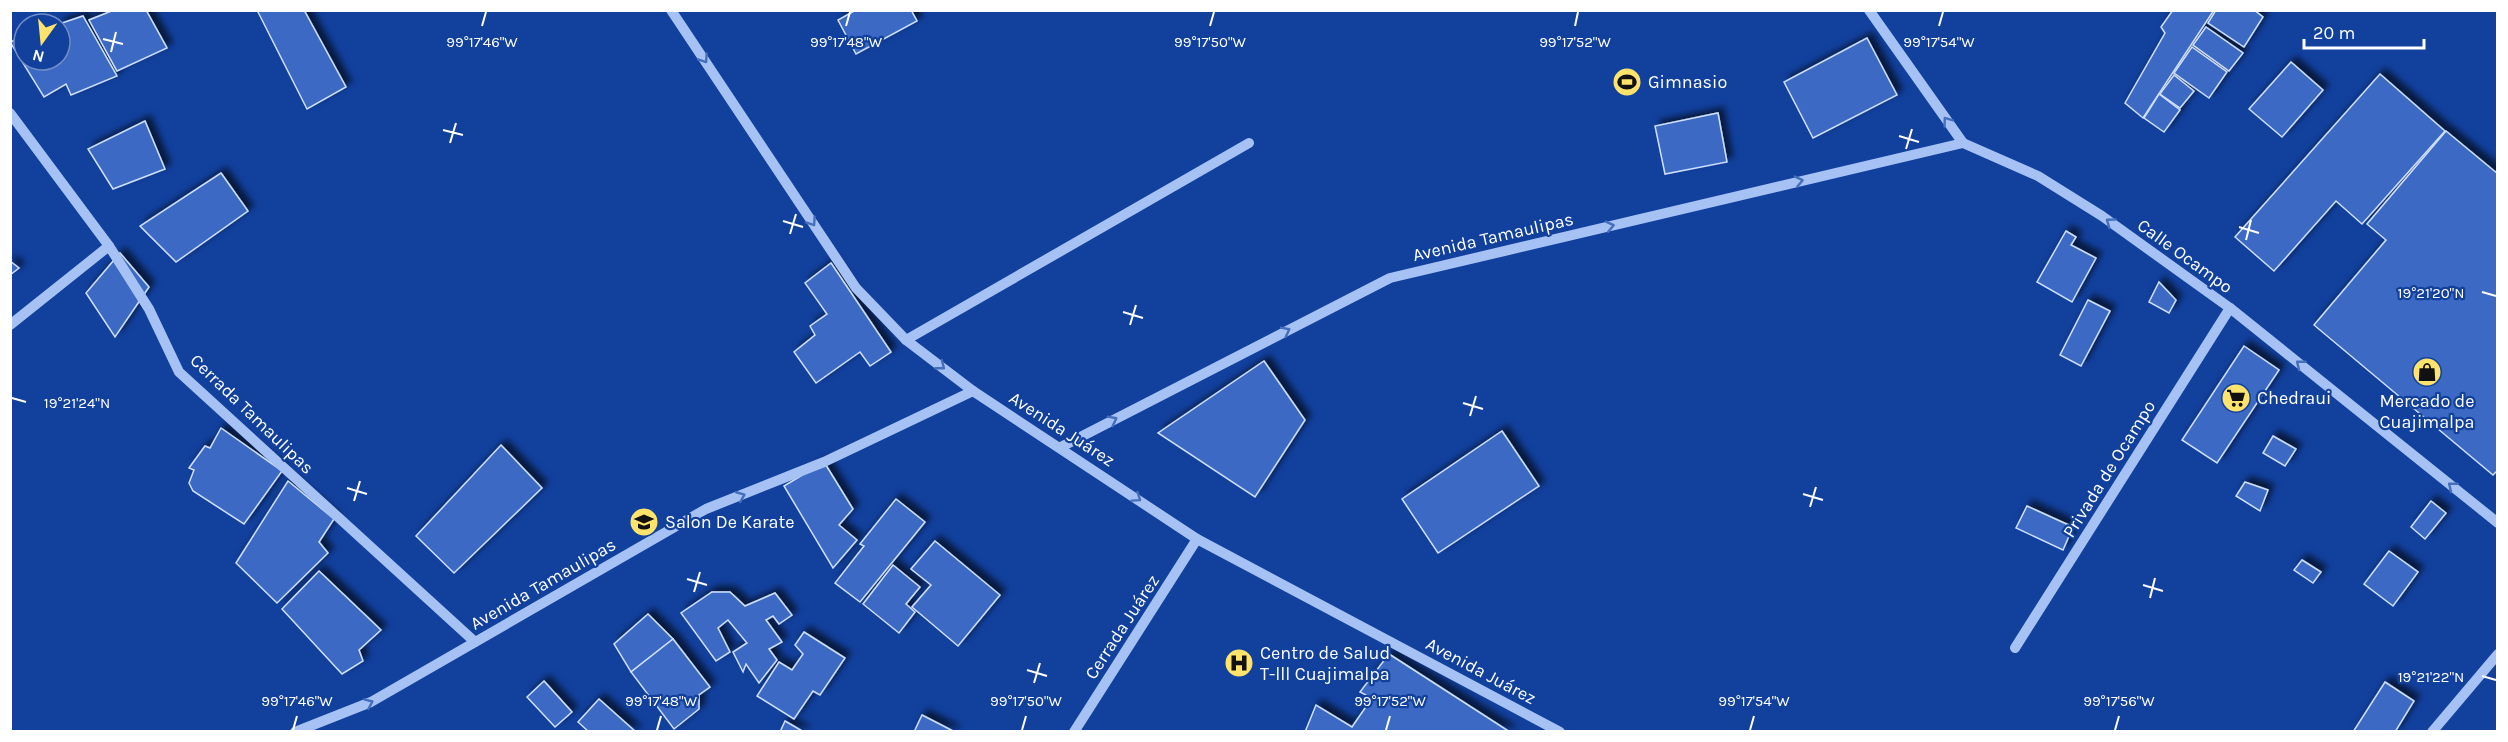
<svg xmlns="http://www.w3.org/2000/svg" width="2508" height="742" viewBox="0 0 2508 742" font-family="Karla,sans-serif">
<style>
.building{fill:#3a69c4;stroke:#cfdffe;stroke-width:1.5;filter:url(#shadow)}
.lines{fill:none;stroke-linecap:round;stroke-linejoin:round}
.minor{stroke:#a6c2f5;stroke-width:10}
.oneway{stroke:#456ebc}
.ticks{fill:none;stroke:#fff;stroke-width:2}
.labels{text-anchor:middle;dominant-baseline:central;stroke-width:4.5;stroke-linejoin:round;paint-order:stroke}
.poi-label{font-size:18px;fill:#fff;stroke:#11409d;text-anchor:start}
.street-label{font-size:18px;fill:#fff;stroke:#11409d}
.ticks-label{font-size:15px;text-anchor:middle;fill:#fff;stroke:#11409d;stroke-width:4.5;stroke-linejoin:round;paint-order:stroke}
</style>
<defs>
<filter id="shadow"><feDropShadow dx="5.5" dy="-5.5" stdDeviation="3" flood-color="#0009"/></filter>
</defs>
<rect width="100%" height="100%" fill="#11409d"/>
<!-- building -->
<g class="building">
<polygon points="114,10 146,10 167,48 117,71 89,20"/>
<polygon points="257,10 304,10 346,87 307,109"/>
<polygon points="856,10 911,10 917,21 856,54 838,20"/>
<polygon points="2173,10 2214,10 2143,118 2125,103 2165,33 2161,27"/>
<polygon points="2216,10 2254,10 2263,17 2244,47 2208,23"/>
<polygon points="83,16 117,76 71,95 66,84 44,97 10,42 24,37 24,60 60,60 59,24"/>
<polygon points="2206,27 2243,53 2229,71 2193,45"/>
<polygon points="1867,38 1897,95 1813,138 1784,82"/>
<polygon points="2192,47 2227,72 2209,98 2174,73"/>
<polygon points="2291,62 2323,90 2282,137 2249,109"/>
<polygon points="2380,74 2445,131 2362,224 2336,201 2274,271 2235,237"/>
<polygon points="2174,75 2194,91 2180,108 2160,94"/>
<polygon points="2159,94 2180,110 2164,132 2144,118"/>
<polygon points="1718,113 1727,162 1665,174 1655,126"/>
<polygon points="145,121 165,169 113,189 88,149"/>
<polygon points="2446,131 2498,174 2498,470 2493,475 2314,325 2386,240 2367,224"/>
<polygon points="221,173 248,211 176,262 140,226"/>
<polygon points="2066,231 2076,237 2071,245 2096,258 2072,302 2037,282"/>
<polygon points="120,253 149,287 115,337 86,293"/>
<polygon points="10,261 19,268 10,275"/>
<polygon points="831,263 891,352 870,366 860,352 816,383 794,352 815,335 810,326 827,314 805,283"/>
<polygon points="2159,282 2176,300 2169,313 2149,302"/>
<polygon points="2088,300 2110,311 2081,366 2060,355"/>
<polygon points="2244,346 2279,370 2217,463 2182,440"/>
<polygon points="1264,361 1305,420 1255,497 1158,433"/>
<polygon points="221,428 282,471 244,524 193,491 189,483 194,470 189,468 205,446 210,448"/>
<polygon points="1502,431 1539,486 1438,553 1402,499"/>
<polygon points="2273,436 2296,449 2285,466 2263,453"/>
<polygon points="501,445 542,488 454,573 416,536"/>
<polygon points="824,462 853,509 839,525 857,540 833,568 784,486"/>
<polygon points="288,481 334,519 319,542 328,553 277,603 236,563"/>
<polygon points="2245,482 2268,490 2260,511 2236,496"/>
<polygon points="896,499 925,522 860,602 835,583 864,546 860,544"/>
<polygon points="2431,501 2446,513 2425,539 2411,527"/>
<polygon points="2027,506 2073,527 2063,550 2016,528"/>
<polygon points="935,541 1000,595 958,646 912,607 931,585 911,569"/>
<polygon points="2389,551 2418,572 2393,606 2364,584"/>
<polygon points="2302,560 2321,572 2313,583 2294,570"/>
<polygon points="893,565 920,587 906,604 915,612 899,633 863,604"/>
<polygon points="319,571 381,630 359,650 363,661 342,674 282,609"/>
<polygon points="712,592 730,592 745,606 775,593 792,615 779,624 773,616 766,620 782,642 769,649 777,660 759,683 746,664 743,672 733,652 747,643 728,620 718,628 730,652 716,661 681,613"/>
<polygon points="648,614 673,639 631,672 614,644"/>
<polygon points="804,632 845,658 820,695 813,691 794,719 757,696 779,662 792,670 803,654 795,645"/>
<polygon points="673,639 710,687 699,695 699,709 674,729 631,672"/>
<polygon points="1389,654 1510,732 1305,732 1316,705 1352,727 1372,698 1360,692"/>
<polygon points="544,681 572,712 555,727 527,697"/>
<polygon points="2385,682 2414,701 2395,732 2353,732"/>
<polygon points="599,699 636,732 589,732 578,722"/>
<polygon points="922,715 955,732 914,732"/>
<polygon points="785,721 804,732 780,732"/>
</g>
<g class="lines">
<!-- minor -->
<g class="minor">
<polyline points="671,10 856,288 906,340 973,391 1197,539 1560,732"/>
<polyline points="1869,10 1963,143 2038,176 2102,216 2230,308 2498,523"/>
<polyline points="10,113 109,246 149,309 179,372 475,642"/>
<polyline points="10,325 109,246"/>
<polyline points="906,340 1249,143"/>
<polyline points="1061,447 1390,278 1963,143"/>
<polyline points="2015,648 2230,308"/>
<polyline points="295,732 371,702 706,509 824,462 973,391"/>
<polyline points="1074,732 1197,539"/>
<polyline points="2432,732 2498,654"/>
</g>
</g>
<!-- one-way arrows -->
<defs><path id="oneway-chevron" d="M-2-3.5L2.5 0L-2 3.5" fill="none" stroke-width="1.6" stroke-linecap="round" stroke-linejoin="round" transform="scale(1.5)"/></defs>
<g class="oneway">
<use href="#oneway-chevron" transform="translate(704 59) rotate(56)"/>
<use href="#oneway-chevron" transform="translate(1947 121) rotate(-126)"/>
<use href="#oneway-chevron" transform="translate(1799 181) rotate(-13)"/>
<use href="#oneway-chevron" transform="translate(812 222) rotate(56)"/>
<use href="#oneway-chevron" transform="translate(2110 222) rotate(-144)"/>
<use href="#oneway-chevron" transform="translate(1610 226) rotate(-13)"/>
<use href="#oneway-chevron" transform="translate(1286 331) rotate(-27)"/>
<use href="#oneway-chevron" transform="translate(2300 364) rotate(-141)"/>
<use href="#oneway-chevron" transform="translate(941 366) rotate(38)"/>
<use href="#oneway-chevron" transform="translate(1113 420) rotate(-27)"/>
<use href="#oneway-chevron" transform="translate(2452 486) rotate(-141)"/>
<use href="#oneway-chevron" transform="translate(741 496) rotate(-22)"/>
<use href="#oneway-chevron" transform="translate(1137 498) rotate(34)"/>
<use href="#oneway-chevron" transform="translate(369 703) rotate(-24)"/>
</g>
<!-- ticks -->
<path class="ticks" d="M482 26 486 12M846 26 850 12M1210 26 1214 12M1575 26 1578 12M1939 26 1943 12M103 39 123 44M111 52 116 32M443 130 463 135M1899 136 1919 142M450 143 456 123M1906 149 1912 129M783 221 803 227M2239 227 2259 233M790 234 796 214M2246 240 2251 220M2482 292 2496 296M1123 312 1143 318M1130 325 1136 305M12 398 26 402M1463 403 1483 409M1470 416 1476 396M347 488 367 494M1803 494 1823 500M354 501 360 481M1810 507 1816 487M687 579 707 585M2143 585 2163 591M694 592 700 572M2150 598 2155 578M1027 670 1047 676M2482 676 2496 680M1034 683 1040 663M293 730 297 716M657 730 661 716M1022 730 1026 716M1386 730 1390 716M1750 730 1754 716M2115 730 2119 716"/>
<!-- icons -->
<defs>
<g id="stadium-disc" transform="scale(1.5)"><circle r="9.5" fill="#ffe36a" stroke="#11409d"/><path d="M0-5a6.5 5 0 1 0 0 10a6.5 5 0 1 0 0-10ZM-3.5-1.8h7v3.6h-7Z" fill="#111"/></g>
<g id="shop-disc" transform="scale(1.5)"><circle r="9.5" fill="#ffe36a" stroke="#11409d"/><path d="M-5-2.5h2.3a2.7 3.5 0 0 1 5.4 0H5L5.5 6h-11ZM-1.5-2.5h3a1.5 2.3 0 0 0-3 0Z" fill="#111"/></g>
<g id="supermarket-disc" transform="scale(1.5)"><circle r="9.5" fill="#ffe36a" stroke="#11409d"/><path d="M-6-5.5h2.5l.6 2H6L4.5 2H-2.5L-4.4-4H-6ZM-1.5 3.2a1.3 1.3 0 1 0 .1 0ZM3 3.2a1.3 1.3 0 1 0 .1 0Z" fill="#111"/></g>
<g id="school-disc" transform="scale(1.5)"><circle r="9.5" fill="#ffe36a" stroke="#11409d"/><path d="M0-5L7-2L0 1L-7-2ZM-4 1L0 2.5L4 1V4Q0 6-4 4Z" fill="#111"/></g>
<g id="hospital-disc" transform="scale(1.5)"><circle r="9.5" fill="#ffe36a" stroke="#11409d"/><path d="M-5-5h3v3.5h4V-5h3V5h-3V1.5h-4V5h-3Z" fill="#111"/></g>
</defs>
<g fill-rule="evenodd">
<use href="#stadium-disc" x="1627" y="82"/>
<use href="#shop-disc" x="2427" y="372"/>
<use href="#supermarket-disc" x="2236" y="398"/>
<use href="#school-disc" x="644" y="522"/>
<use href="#hospital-disc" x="1239" y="663"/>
</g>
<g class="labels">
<!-- poi labels -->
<g class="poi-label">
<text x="1648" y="82">Gimnasio</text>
<text x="2257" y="398">Chedraui</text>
<text x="2427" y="401" text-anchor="middle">Mercado de<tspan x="2427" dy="21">Cuajimalpa</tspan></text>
<text x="665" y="522">Salon De Karate</text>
<text x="1260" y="653">Centro de Salud<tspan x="1260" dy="21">T-lll Cuajimalpa</tspan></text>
</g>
<!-- street labels -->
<g class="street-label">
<text transform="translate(1493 237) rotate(-13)">Avenida Tamaulipas</text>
<text transform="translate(2185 256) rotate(36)">Calle Ocampo</text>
<text transform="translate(252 414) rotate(44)">Cerrada Tamaulipas</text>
<text transform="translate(1062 429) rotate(33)">Avenida Juárez</text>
<text transform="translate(2109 469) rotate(-58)">Privada de Ocampo</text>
<text transform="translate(543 584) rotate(-30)">Avenida Tamaulipas</text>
<text transform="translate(1122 627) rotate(-57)">Cerrada Juárez</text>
<text transform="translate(1481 671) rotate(28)">Avenida Juárez</text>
</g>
</g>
<g class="ticks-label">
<text x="482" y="47">99°17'46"W</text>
<text x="846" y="47">99°17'48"W</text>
<text x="1210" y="47">99°17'50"W</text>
<text x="1575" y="47">99°17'52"W</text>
<text x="1939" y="47">99°17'54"W</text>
<text x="2431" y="298">19°21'20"N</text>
<text x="77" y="408">19°21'24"N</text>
<text x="2431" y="682">19°21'22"N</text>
<text x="297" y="706">99°17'46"W</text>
<text x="661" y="706">99°17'48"W</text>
<text x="1026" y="706">99°17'50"W</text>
<text x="1390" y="706">99°17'52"W</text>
<text x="1754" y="706">99°17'54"W</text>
<text x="2119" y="706">99°17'56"W</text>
</g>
<!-- border -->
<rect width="2508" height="742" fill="none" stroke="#ffffff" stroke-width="24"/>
<!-- north arrow -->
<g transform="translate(42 42) rotate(195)"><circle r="28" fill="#11409d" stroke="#708cc4" stroke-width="1.5"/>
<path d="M0-4.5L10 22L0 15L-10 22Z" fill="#ffe36a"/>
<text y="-9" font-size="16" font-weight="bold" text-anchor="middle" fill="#ffffff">N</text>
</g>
<!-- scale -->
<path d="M2304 39v9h120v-9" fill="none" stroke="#ffffff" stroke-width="3"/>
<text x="2313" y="39" font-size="18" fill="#ffffff" stroke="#11409d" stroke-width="4.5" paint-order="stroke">20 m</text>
</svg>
